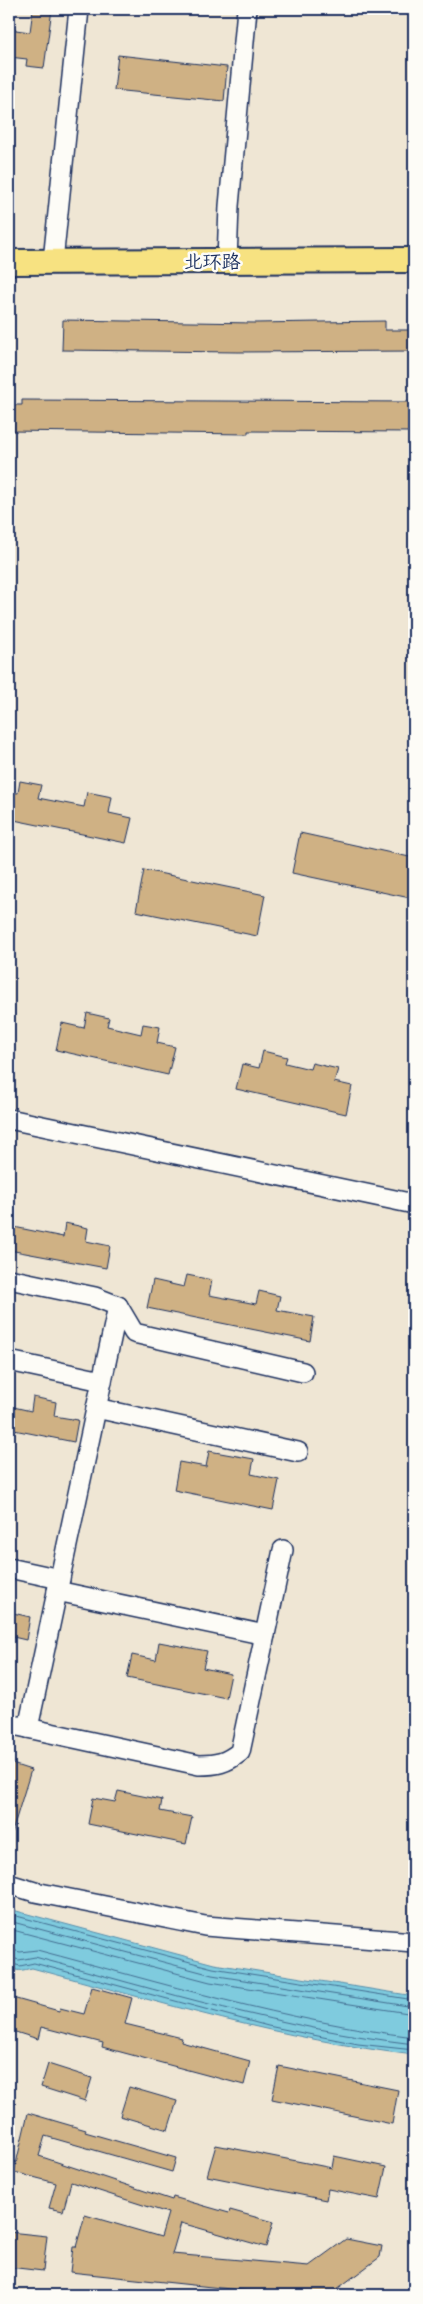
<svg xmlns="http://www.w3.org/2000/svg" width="423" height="2304" viewBox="0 0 423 2304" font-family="Itim,'LXGW WenKai TC',sans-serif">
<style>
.water{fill:#7fcbde;stroke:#578dab}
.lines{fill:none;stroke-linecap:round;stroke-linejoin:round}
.shore{stroke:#436d91;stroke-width:1}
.building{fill:#cfb184;stroke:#1b2f5e}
.minor-casing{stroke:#1b2f5e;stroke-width:22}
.major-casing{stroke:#1b2f5e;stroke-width:28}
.minor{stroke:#fdfcf7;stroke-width:19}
.major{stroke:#f7e281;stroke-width:24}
.labels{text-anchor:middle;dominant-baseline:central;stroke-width:5;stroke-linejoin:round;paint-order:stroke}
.street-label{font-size:19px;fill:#1b2f5e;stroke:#fdfcf7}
</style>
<rect width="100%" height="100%" fill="#efe6d4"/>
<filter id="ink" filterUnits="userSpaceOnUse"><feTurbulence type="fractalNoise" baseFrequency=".02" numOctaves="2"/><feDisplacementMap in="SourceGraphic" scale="10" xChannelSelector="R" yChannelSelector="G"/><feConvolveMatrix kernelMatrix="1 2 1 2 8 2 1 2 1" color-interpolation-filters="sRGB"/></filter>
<g filter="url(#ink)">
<!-- water -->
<path class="water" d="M9 1909 214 1964 414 1996V2055C284 2040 159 2002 32 1968 23 1970 16 1973 9 1966Z"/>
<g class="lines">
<!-- shore -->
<g class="shore">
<polyline points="9,1914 213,1968 414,2000"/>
<polyline points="9,1921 212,1975 414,2007"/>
<polyline points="9,1929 210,1982 414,2014"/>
<path d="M9 1949 20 1952 37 1950C162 1983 286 2021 414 2037"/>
<path d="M9 1957 19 1960 35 1957C161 1991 285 2029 414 2044"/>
<polyline points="9,1963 20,1966 34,1963 268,2026 358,2044 414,2050"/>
</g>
</g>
<!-- building -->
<g class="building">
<polygon points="33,9 52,9 44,68 26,66 27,59 9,57 9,29 30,32"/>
<polygon points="118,55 227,67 224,101 114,90"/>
<polygon points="63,320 255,323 385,321 385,330 414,330 414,351 238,352 62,350"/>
<polygon points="22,400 414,402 414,432 248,431 248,434 9,431 9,405 22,405"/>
<polygon points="20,781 41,785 38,798 84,807 87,792 112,797 109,813 132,818 126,843 9,819 9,792 18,793"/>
<polygon points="300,833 414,858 414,877 410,898 292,873"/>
<polygon points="144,870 265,895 257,936 136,911"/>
<polygon points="87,1013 109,1018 107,1026 141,1034 143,1024 160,1027 157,1043 175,1047 168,1075 56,1050 62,1023 84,1028"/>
<polygon points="263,1051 287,1057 285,1063 310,1069 312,1063 338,1069 334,1082 352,1086 346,1114 236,1089 242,1064 259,1068"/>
<polygon points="65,1223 88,1228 86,1241 110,1246 106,1268 9,1250 9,1226 63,1237"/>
<polygon points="187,1275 212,1280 209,1295 256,1304 259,1291 280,1296 277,1310 314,1317 310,1341 147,1308 153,1280 184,1287"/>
<polygon points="33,1397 56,1402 54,1416 78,1420 74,1442 9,1429 9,1406 31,1411"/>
<polygon points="209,1451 254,1459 251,1474 279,1480 273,1510 174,1490 179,1462 206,1467"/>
<polygon points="9,1612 30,1617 26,1640 9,1636"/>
<polygon points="159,1642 207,1651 203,1668 231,1674 226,1698 127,1678 132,1655 156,1660"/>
<polygon points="9,1763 31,1770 12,1832 9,1832"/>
<polygon points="118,1791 162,1800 160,1811 192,1817 186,1844 88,1824 93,1798 115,1802"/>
<polygon points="92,1987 132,1998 125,2024 182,2038 181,2042 250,2061 244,2085 102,2047 103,2043 41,2027 38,2039 9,2030 9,1997 59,2011 60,2008 84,2014"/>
<polygon points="48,2064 92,2078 85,2101 41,2087"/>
<polygon points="279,2066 398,2090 392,2124 272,2099"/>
<polygon points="129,2087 177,2101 168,2130 120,2116"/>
<polygon points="28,2113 86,2130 85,2132 176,2158 172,2172 45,2136 39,2156 172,2200 173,2197 229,2213 230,2210 273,2222 266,2247 181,2223 172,2254 309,2266 346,2239 382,2246 380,2257 329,2295 287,2295 70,2272 73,2247 76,2247 85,2215 161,2237 168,2213 71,2182 63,2211 49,2208 56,2183 14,2172"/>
<polygon points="216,2145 332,2168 334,2156 386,2167 379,2199 328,2189 326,2200 207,2176"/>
<polygon points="9,2232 47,2236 43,2271 9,2267"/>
</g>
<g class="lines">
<!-- minor casing -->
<g class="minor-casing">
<g id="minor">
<polyline points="53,261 79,9"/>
<polyline points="227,261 229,206 247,9"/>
<polyline points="9,1119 414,1204"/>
<polyline points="9,1279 95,1297 118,1306 134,1333 303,1372"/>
<polyline points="9,1361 102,1381"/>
<polyline points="96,1408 298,1452"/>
<polyline points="9,1568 60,1579"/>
<polyline points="57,1591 265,1635"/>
<path d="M9 1724 199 1765C217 1765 226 1763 240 1752L283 1550"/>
<polyline points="28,1728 118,1306"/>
<polyline points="9,1884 35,1892 205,1926 414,1942"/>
</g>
</g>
<!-- major casing -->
<g class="major-casing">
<polyline id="major" points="9,262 414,260"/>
</g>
<!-- minor -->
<use href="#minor" class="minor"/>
<!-- major -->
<use href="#major" class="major"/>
</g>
</g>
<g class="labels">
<!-- street labels -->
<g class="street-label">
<text x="212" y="261">北环路</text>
</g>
</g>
<!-- margin -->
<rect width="423" height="2304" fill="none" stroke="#fdfcf7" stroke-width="30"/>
<rect x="15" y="15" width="393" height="2274" fill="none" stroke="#1b2f5e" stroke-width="2" filter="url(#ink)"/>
</svg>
